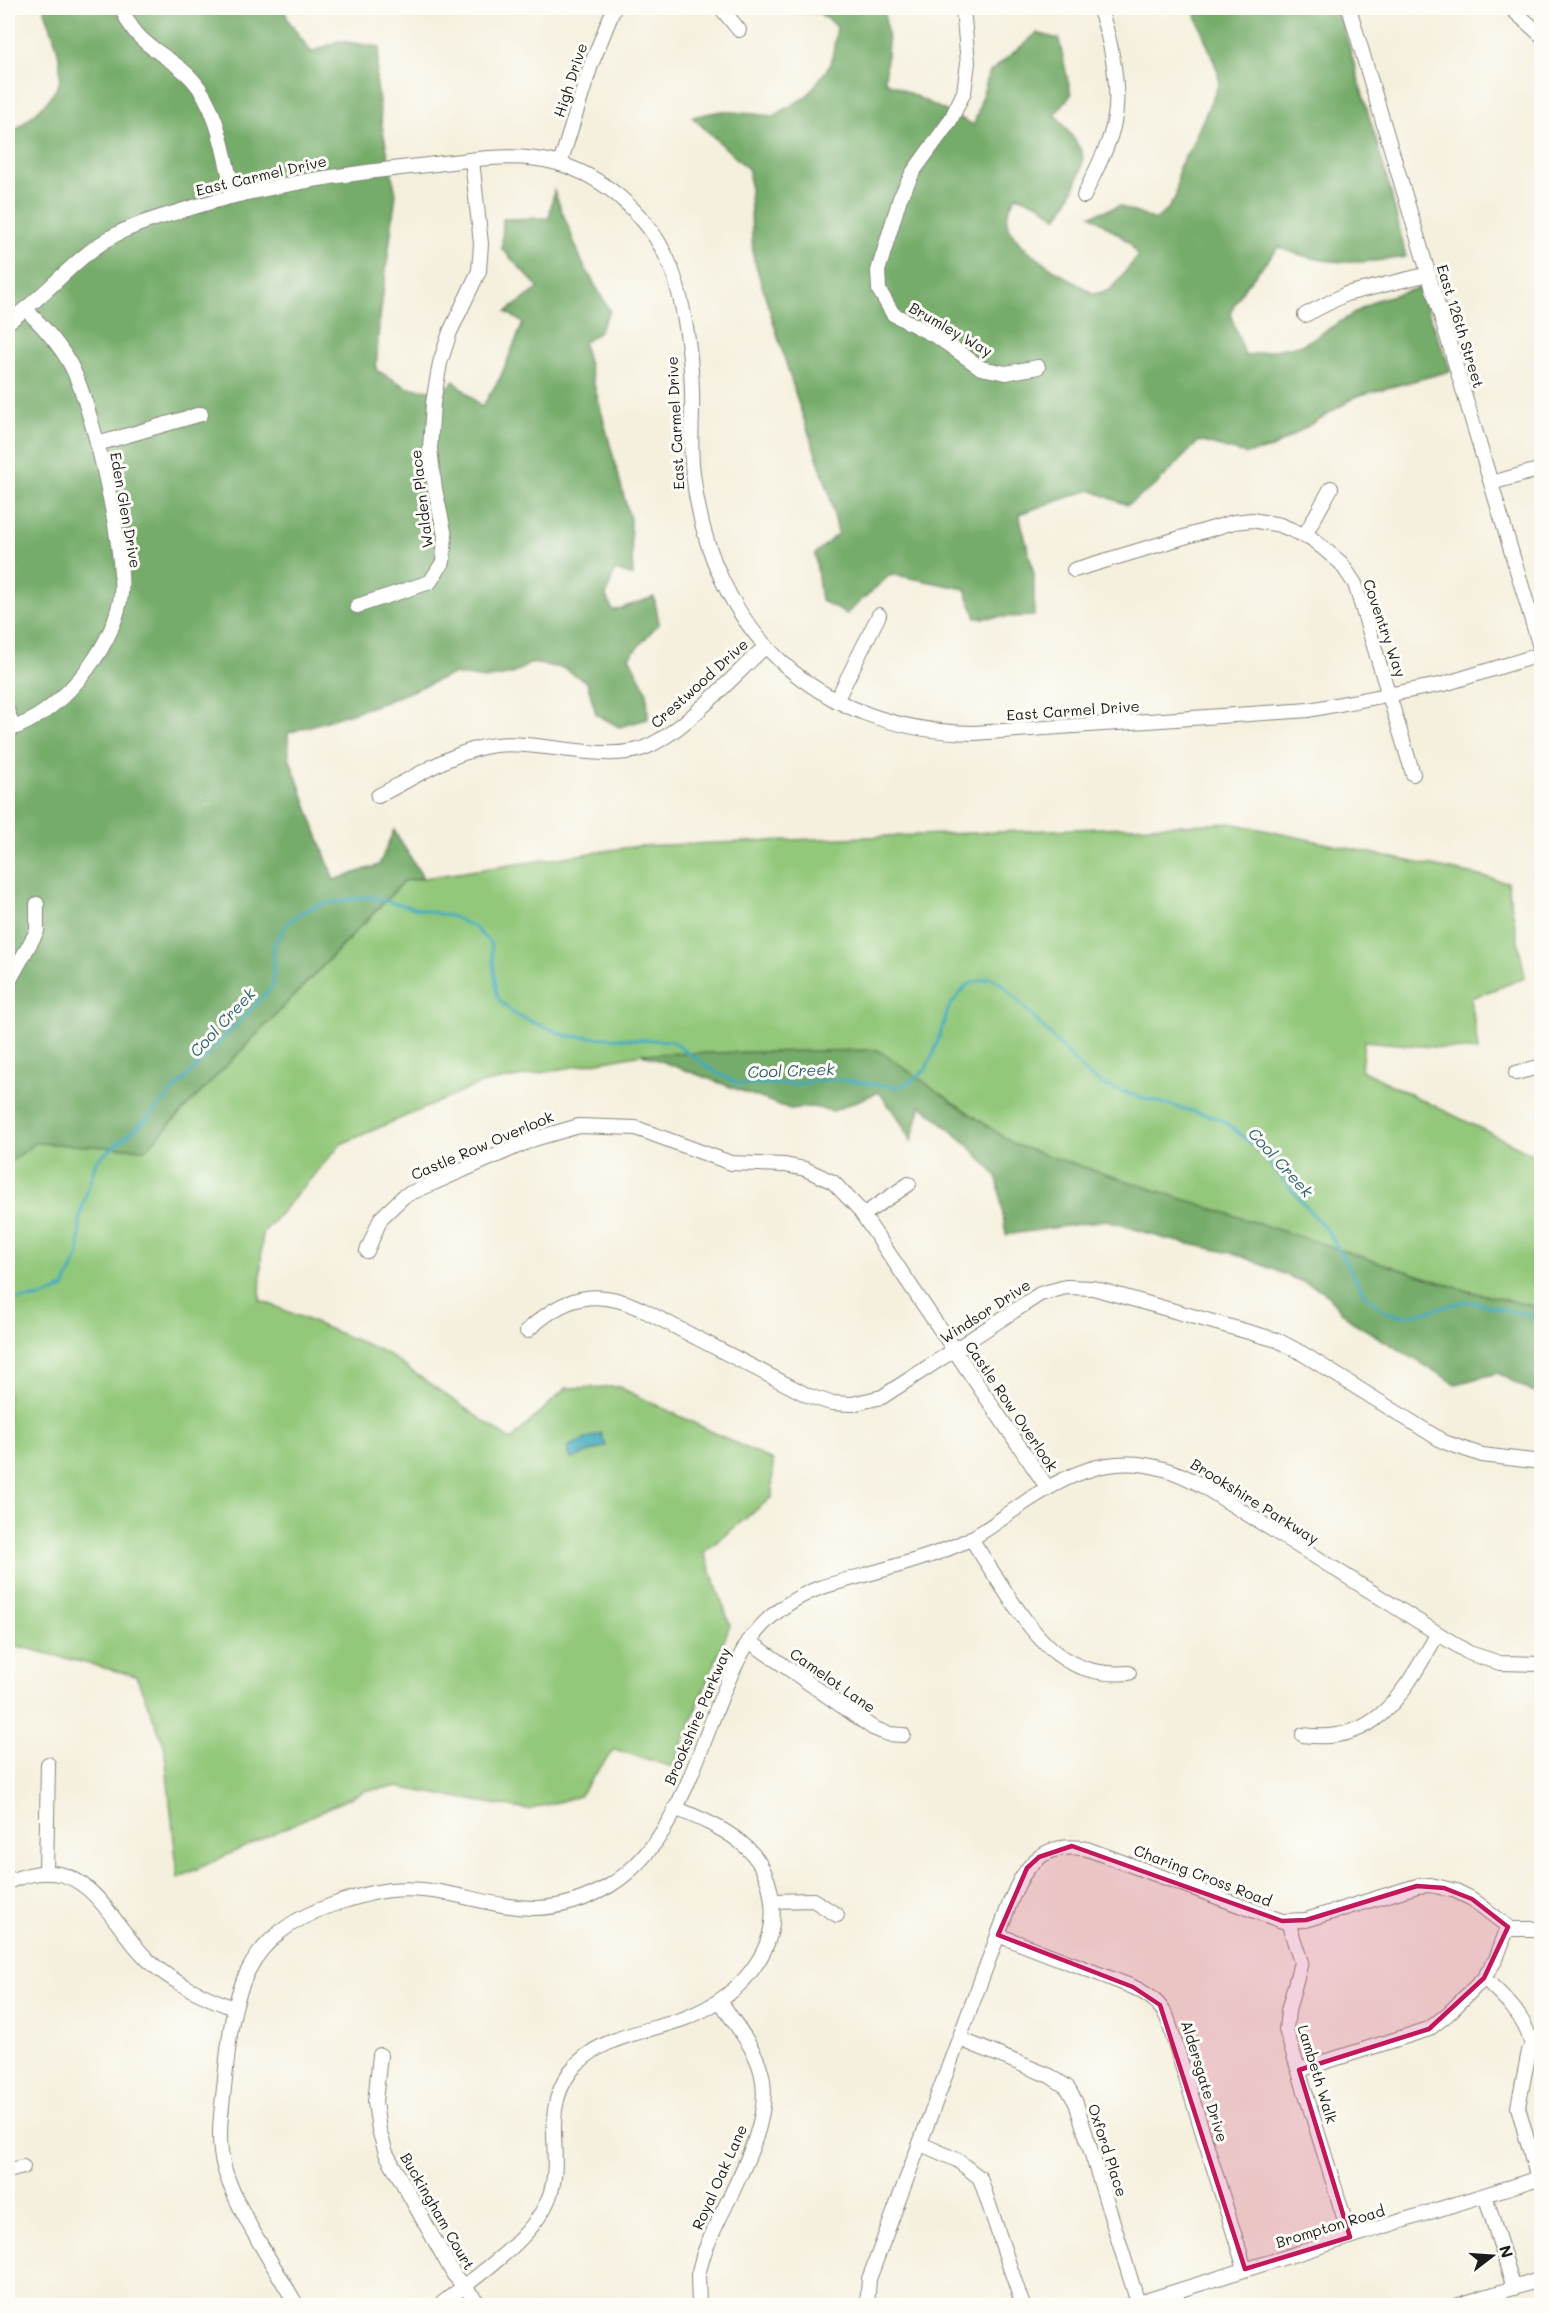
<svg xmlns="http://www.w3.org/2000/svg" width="1549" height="2313" viewBox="0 0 1549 2313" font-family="Mali,sans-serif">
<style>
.green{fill:#93c87a;stroke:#58724b;stroke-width:1.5}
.forest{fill:#76ac6a;stroke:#496443;stroke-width:1.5}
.water{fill:#40aabf;stroke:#2e636e;stroke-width:1.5}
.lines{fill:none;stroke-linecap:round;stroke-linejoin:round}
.stream{stroke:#40aabf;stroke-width:3}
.minor-casing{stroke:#88867d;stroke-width:16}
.minor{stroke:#fff;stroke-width:14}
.marked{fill:#c2185b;fill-opacity:0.2;stroke:#c2185b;stroke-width:4.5;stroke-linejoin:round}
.labels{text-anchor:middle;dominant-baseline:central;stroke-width:6;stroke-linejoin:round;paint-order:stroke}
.street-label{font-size:15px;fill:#1c1c1c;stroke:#fdfcf7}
.water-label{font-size:16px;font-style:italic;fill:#2e636e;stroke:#fdfcf7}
</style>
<rect width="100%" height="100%" fill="#fdfcf7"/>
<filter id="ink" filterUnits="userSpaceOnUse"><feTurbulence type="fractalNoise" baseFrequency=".0167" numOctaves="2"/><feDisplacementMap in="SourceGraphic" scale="12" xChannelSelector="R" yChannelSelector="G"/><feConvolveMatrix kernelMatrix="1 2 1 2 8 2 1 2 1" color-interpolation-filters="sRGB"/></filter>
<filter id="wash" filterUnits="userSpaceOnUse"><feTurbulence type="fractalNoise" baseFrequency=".008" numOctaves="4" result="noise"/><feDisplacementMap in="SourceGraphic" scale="24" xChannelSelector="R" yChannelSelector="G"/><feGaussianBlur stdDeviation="1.35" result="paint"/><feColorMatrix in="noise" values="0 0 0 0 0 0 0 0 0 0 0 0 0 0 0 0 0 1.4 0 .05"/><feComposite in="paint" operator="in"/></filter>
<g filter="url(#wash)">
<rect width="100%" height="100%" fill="#f5f0de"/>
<!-- green -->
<polygon class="green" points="1231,823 1507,882 1525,978 1471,998 1478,1051 1364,1041 1361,1070 1541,1158 1541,1308 1468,1291 1015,1145 878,1050 642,1054 480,1084 341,1144 262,1234 260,1300 384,1352 511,1440 566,1388 619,1387 773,1461 772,1497 704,1552 730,1625 673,1767 614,1749 579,1796 528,1810 396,1787 367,1790 178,1878 164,1744 136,1676 18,1646 8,1651 8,1164 35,1143 146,1149 355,933 355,926 365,923 404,881 638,846"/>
<!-- forest -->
<g class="forest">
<path d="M44 8H284L288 20 311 52 339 41 380 47 376 78 382 126 396 194 379 325 376 370 408 388 444 391 454 381 482 407 500 378 523 323 506 312 539 288 502 249 503 219 549 218 554 191 582 262 610 311 598 333 583 343 630 519 633 576 615 570 606 596 613 611 654 597 659 623 629 657 647 692 648 719 619 727 596 714 587 682 563 668 531 663 512 674 484 679 453 674 380 704 288 733 289 757 334 880 379 865 394 830 423 878 404 881 146 1149 35 1143 8 1164V136C23 124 59 97 60 77 62 54 51 29 44 8Z"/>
<path d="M785 8H884L888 42 885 81 974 125 989 73 1037 33 1059 39 1071 95 1055 114C1063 126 1077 140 1082 153 1087 168 1066 206 1057 218L1039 204 1016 196C1013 202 1007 211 1007 218 1008 247 1071 280 1094 294L1110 290 1138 256 1130 243 1091 215 1119 206 1155 220 1167 210 1176 196 1179 167 1191 147 1219 83 1218 72 1193 8H1338L1390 189 1406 257C1362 264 1320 266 1279 247L1244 288 1230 313 1245 356 1304 344 1376 300 1419 288 1451 371 1357 396 1272 448 1246 454 1199 441 1155 486 1127 505 1090 490 1019 514 1034 574V616L976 618 965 589 891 574 846 614 821 600 815 554 838 533 829 492 798 402 753 256 749 170 692 117 721 111 774 116 807 96 831 64 837 27 819 13 798 12Z"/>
<polygon points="878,1050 1015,1145 1468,1291 1541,1308 1541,1392 1532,1392 1498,1373 1456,1384 1351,1321 1322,1290 1236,1254 1166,1239 1106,1220 1006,1235 997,1176 967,1144 921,1105 911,1142 900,1121 879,1092 833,1111 812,1107 790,1109 642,1054"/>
</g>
<!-- water -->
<polygon class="water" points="601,1433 606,1446 571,1459 567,1447"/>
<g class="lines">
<!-- stream -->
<polyline class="stream" points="8,1301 42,1297 64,1288 79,1254 80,1216 96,1161 145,1121 273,986 274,944 288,923 300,913 321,904 368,897 453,917 474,927 491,944 497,995 501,1002 516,1015 567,1036 671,1041 717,1073 738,1084 795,1084 833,1079 896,1087 908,1083 925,1070 933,1055 949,1007 967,985 990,977 1002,984 1088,1075 1104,1085 1136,1096 1211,1116 1224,1121 1235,1130 1253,1145 1329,1233 1363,1292 1384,1311 1400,1316 1416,1314 1467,1301 1542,1318"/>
</g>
</g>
<g filter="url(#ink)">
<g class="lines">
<!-- minor casing -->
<g class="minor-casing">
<g id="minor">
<path d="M122 8C136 48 167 52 192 79 219 108 224 158 234 195"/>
<polyline points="721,8 739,30"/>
<polyline points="963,8 968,63 964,92 950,121 913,172 900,198 878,271 879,290 893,314 939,338 981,368 1006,373 1038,367"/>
<polyline points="1349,8 1542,654"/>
<polyline points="1511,8 1542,36"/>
<polyline points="560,164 591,65 614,8"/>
<path d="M1084 196C1094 172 1109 148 1114 122 1121 90 1111 38 1099 8"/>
<polyline points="1305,315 1346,294 1429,274"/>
<path d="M8 322C46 297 74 257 115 235 140 222 168 215 194 207 268 185 342 174 419 166 464 161 511 151 557 163 603 176 644 212 665 254 683 290 691 350 692 390 693 418 689 446 693 473 710 630 816 731 974 733L1309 710 1444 684 1542 654"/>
<polyline points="97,444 201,414"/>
<polyline points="1491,483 1542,469"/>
<polyline points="1305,535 1331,488"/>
<polyline points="1074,570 1234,522 1252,520 1280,525 1311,538 1341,563 1355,584 1413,774"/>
<polyline points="357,606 430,582 443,562 445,536 435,489 430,449 433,403 440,363 450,332 479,271 481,244 472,160"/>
<polyline points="836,701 879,615"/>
<polyline points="8,712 13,728"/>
<path d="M8 730C59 714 109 654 120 601 129 560 91 399 69 362 57 341 42 325 25 309"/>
<path d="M378 796C414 778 454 750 495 745 539 740 605 763 644 748 683 733 734 675 766 646"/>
<polyline points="8,983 37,931 37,904"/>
<polyline points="1516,1073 1542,1066"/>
<polyline points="863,1215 909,1184"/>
<polyline points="367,1251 381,1218 404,1196 534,1139 579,1126 636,1128 731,1163 785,1165 805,1169 833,1182 858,1208 1047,1487"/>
<path d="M527 1331C563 1297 595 1287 641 1309L809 1396 831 1403 852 1404 882 1397 1040 1294 1066 1287 1093 1288 1277 1340 1300 1352 1444 1442 1482 1455 1542 1462"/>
<path d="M971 1538C983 1558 996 1577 1009 1597 1040 1643 1067 1678 1129 1673"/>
<polyline points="749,1641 873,1728 888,1734 903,1735"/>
<path d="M1303 1735C1378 1746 1404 1691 1437 1635"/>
<polyline points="46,1873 48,1764"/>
<path d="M8 1882C88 1847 105 1919 149 1961 173 1983 203 1996 233 2008"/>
<polyline points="772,1901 813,1900 837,1915"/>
<polyline points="1288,1922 1301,1962 1288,2011 1286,2030 1350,2237"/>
<path d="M998 1935 1133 1987C1149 1995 1158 2001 1167 2017L1245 2269"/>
<path d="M1484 1978C1506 1999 1524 2015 1532 2045"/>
<polyline points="960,2039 1050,2076 1067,2087 1076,2103 1138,2303"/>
<polyline points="380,2055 375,2102 379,2130 386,2153 454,2275 481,2306"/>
<polyline points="1299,2070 1429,2029 1449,2013 1484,1978 1496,1959 1508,1927"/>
<polyline points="921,2144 957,2160 980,2178 1023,2306"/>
<polyline points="8,2171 23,2167"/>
<polyline points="1538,2179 1518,2107 1529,2051 1542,2040"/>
<polyline points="1485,2195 1514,2288"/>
<path d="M297 2306C275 2267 235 2208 224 2167 216 2139 222 2108 225 2079 233 1992 242 1935 335 1904 353 1898 371 1892 390 1890 472 1882 522 1937 609 1886 691 1836 701 1717 749 1641 767 1616 791 1599 819 1588 868 1573 922 1562 968 1540 985 1532 1002 1518 1018 1507 1079 1465 1131 1445 1201 1485L1469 1653 1500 1663 1542 1664"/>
<path d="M439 2306C474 2277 535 2239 550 2195 564 2153 540 2114 570 2072 596 2037 644 2033 683 2019 709 2009 735 1993 752 1970 767 1950 775 1927 772 1903 768 1846 721 1827 675 1808"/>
<path d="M699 2306 698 2275 703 2256C722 2202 777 2128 761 2071 754 2045 733 2023 720 2000"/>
<path d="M867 2306 869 2279 998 1935C1015 1891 1026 1837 1087 1849L1282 1921 1306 1920 1417 1886 1431 1885 1456 1891 1472 1899 1511 1929H1542"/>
<polyline points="1129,2306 1542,2177"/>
<polyline points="1456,2306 1542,2279"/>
</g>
</g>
<!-- minor -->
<use href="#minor" class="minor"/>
</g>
</g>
<!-- marked area -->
<path class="marked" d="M1072 1846 1282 1921 1306 1920 1417 1886 1444 1888 1472 1899 1508 1927 1484 1978 1429 2029 1299 2070 1350 2237 1245 2269 1160 2005 1133 1987 998 1935 1027 1868 1039 1857Z"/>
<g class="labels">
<!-- street labels -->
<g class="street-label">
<text transform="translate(570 80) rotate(-72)">High Drive</text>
<text transform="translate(261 175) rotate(-13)">East Carmel Drive</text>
<text transform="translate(1461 326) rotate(73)">East 126th Street</text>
<text transform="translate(951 329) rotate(30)">Brumley Way</text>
<text transform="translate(675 423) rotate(-93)">East Carmel Drive</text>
<text transform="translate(421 499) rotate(-97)">Walden Place</text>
<text transform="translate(126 510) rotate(80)">Eden Glen Drive</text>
<text transform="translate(1385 628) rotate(71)">Coventry Way</text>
<text transform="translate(699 683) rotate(-42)">Crestwood Drive</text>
<text transform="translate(1073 710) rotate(-4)">East Carmel Drive</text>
<text transform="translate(482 1145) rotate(-23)">Castle Row Overlook</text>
<text transform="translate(985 1311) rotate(-33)">Windsor Drive</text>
<text transform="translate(1012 1406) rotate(56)">Castle Row Overlook</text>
<text transform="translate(1255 1501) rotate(32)">Brookshire Parkway</text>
<text transform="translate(833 1680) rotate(35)">Camelot Lane</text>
<text transform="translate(697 1716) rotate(-67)">Brookshire Parkway</text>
<text transform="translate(1203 1875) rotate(21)">Charing Cross Road</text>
<text transform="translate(1318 2074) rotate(73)">Lambeth Walk</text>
<text transform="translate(1205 2081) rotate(73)">Aldersgate Drive</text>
<text transform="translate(1108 2150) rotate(72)">Oxford Place</text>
<text transform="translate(719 2177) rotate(-66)">Royal Oak Lane</text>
<text transform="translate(438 2211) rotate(60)">Buckingham Court</text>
<text transform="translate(1330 2226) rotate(-17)">Brompton Road</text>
</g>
<!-- water labels -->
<g class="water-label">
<text transform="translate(222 1022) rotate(-47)">Cool Creek</text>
<text transform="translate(791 1070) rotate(-2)">Cool Creek</text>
<text transform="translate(1281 1162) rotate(48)">Cool Creek</text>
</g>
</g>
<!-- margin -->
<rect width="1549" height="2313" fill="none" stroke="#fdfcf7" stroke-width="30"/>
<!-- north arrow -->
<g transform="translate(1492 2256) rotate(73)" stroke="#fdfcf7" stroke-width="4.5" paint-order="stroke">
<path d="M0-4.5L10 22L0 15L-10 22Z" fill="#1c1c1c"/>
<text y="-9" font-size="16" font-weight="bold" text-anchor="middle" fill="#1c1c1c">N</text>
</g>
</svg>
